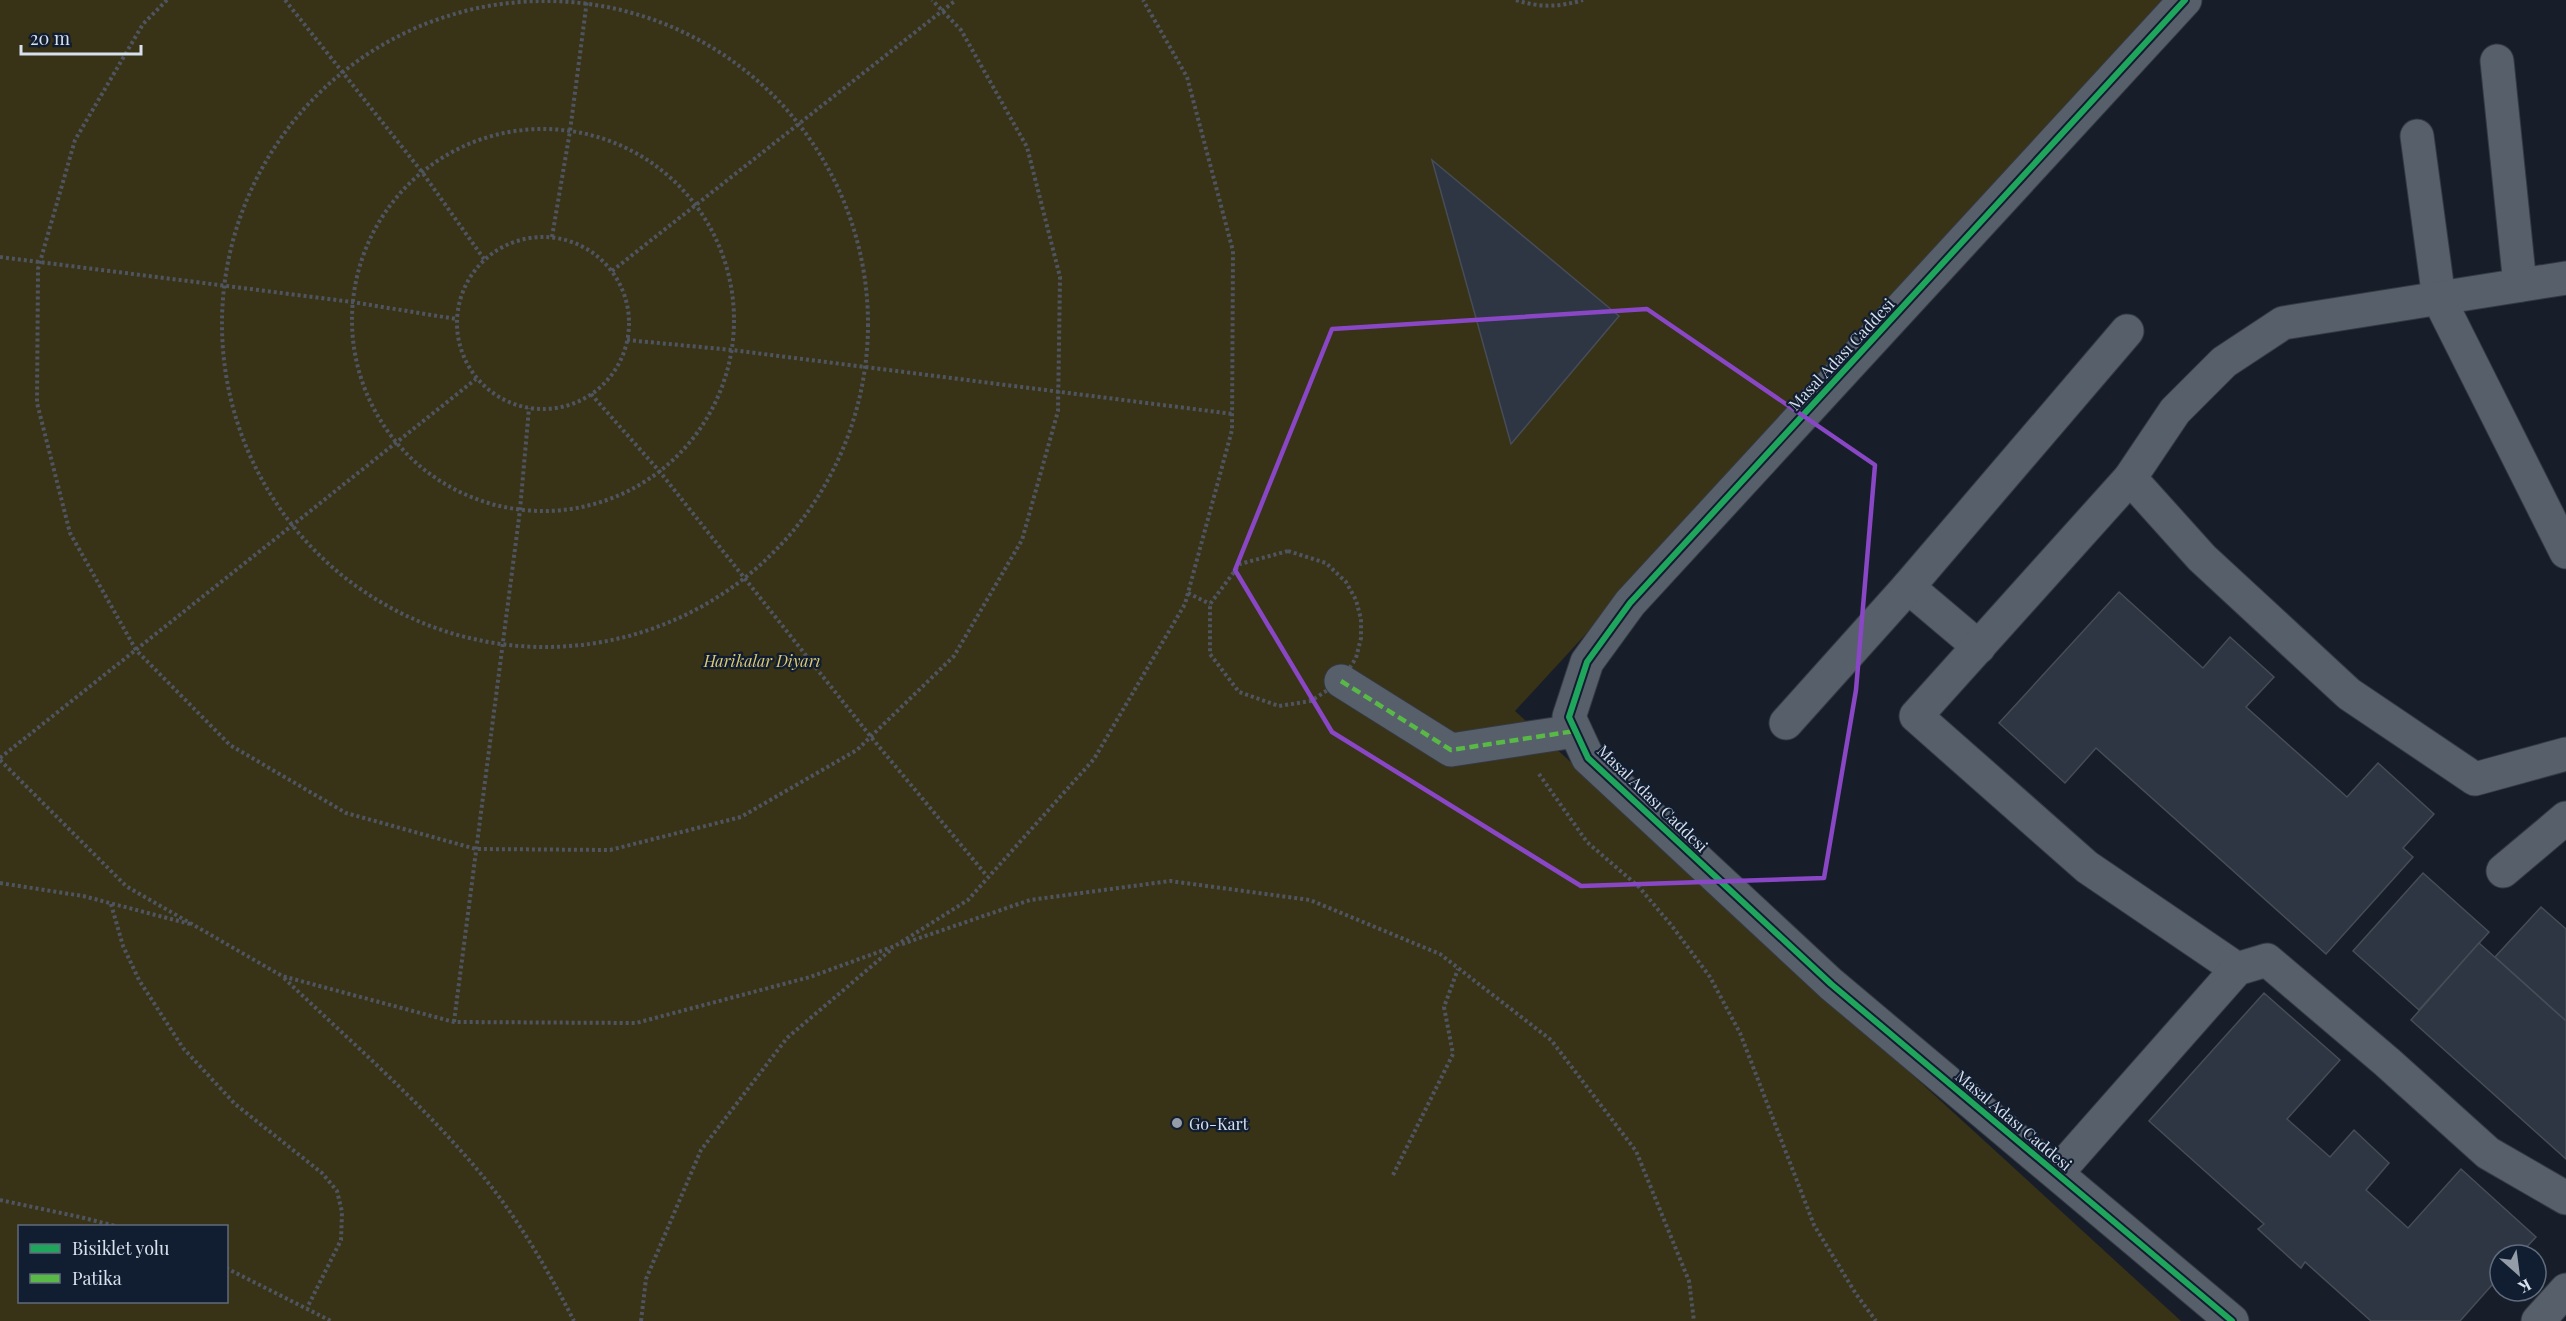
<svg xmlns="http://www.w3.org/2000/svg" width="2566" height="1321" viewBox="0 0 2566 1321" font-family="'Playfair Display',serif">
<style>
.green{fill:#383216;fill-rule:evenodd}
.building{fill:#2e3643;stroke:#474d57;stroke-width:1.5}
.lines{fill:none;stroke-linecap:round;stroke-linejoin:round}
.minor-casing{stroke:#343a43;stroke-width:35}
.path{stroke:#4f5560;stroke-width:4;stroke-dasharray:3 3;stroke-linecap:butt}
.minor{stroke:#575f6a;stroke-width:33}
.quiet{stroke:#58b947;stroke-width:4.5;stroke-dasharray:9 4.5;stroke-linecap:butt}
.cycleway-casing{stroke:#111d30;stroke-width:10}
.cycleway{stroke:#20a55d;stroke-width:6}
.marked{fill:none;stroke:#8947c6;stroke-width:4.5;stroke-linejoin:round}
.poi-dot{fill:#949ca8;stroke:#111d30;stroke-width:2}
.labels{text-anchor:middle;dominant-baseline:central;stroke-width:4.5;stroke-linejoin:round;paint-order:stroke}
.street-label{font-size:16px;fill:#d7e0ed;stroke:#111d30}
.park-label{font-size:16px;font-style:italic;fill:#dfcb76;stroke:#111d30}
.poi-label{font-size:16px;fill:#d7e0ed;stroke:#111d30;text-anchor:start}
</style>
<rect width="100%" height="100%" fill="#181e29"/>
<!-- green -->
<path class="green" d="M0 0H2169L1515 711 2181 1321H0ZM20 1226H226V1302H20Z"/>
<!-- building -->
<g class="building">
<polygon points="1432,160 1619,316 1511,444"/>
<polygon points="2119,592 2203,668 2230,637 2274,677 2246,707 2347,797 2378,763 2434,814 2403,848 2413,857 2326,954 2096,748 2065,783 1999,723"/>
<polygon points="2423,873 2489,932 2419,1010 2353,951"/>
<polygon points="2541,907 2566,929 2566,1021 2495,957"/>
<polygon points="2479,943 2566,1021 2566,1159 2411,1020"/>
<polygon points="2264,993 2340,1060 2287,1119 2330,1157 2354,1130 2389,1163 2366,1190 2408,1228 2461,1169 2536,1237 2519,1255 2500,1255 2500,1276 2460,1321 2371,1321 2305,1262 2301,1268 2258,1229 2264,1224 2149,1121"/>
</g>
<g class="lines">
<!-- minor casing -->
<g class="minor-casing">
<g id="minor">
<polyline points="2185,0 1630,603 1587,662 1569,717 1588,758 1831,984 2232,1321"/>
<polyline points="2497,61 2520,285"/>
<polyline points="2417,136 2439,299 2566,552"/>
<polyline points="2130,478 2175,411 2224,362 2283,323 2566,278"/>
<polyline points="1908,587 1979,647"/>
<polyline points="1341,681 1451,750 1575,731"/>
<polyline points="1786,723 1908,587 2127,331"/>
<polyline points="2503,871 2566,818"/>
<polyline points="2237,969 2087,867 1916,716 2130,478 2202,558 2349,694 2475,779 2566,754"/>
<polyline points="2057,1173 2237,969 2267,960 2387,1062 2488,1153 2566,1198"/>
<polyline points="2538,1321 2566,1290"/>
</g>
</g>
<!-- path -->
<g class="path">
<polyline points="167,0 143,24 75,140 38,269 37,403 70,533 136,650 230,745 346,813 476,849 610,850 741,817 857,750 954,656 1022,540 1058,411 1060,277 1027,147 961,30 932,0"/>
<polyline points="285,0 422,172 484,259"/>
<path d="M1516 0C1540 8 1560 7 1583 0"/>
<circle cx="545" cy="324" r="323"/>
<circle cx="543" cy="320" r="191"/>
<circle cx="543" cy="323" r="86"/>
<polyline points="552,237 570,131 587,0"/>
<polyline points="0,257 352,302 456,319"/>
<polyline points="612,271 956,0"/>
<polyline points="627,340 732,350 1233,414"/>
<polyline points="591,394 660,472 871,737 987,876"/>
<polygon points="1288,551 1326,563 1346,582 1356,600 1361,619 1361,638 1356,658 1341,681 1311,701 1279,706 1239,692 1210,654 1210,604 1240,564"/>
<polyline points="1188,593 1210,604"/>
<polyline points="0,758 476,379"/>
<polyline points="0,760 126,886 282,976 454,1022 636,1023 810,977 895,946 968,900 1094,759 1185,604 1232,430 1233,251 1187,77 1143,0"/>
<polyline points="1539,774 1587,842 1639,887 1672,926 1710,977 1740,1033 1814,1225 1856,1294 1876,1321"/>
<polyline points="0,883 83,896 190,924"/>
<polyline points="111,904 123,946 139,980 183,1048 235,1104 322,1173 337,1191 342,1212 341,1240 307,1308"/>
<polyline points="902,944 1030,900 1170,881 1310,900 1440,954 1551,1040 1636,1151 1689,1281 1694,1321"/>
<path d="M284 978C354 1045 429 1109 490 1185 523 1227 550 1274 574 1321"/>
<polyline points="454,1022 520,510 529,408"/>
<polyline points="1393,1175 1453,1054 1444,1007 1458,969"/>
<polyline points="0,1200 80,1217 115,1226"/>
<polyline points="226,1268 331,1321"/>
<polyline points="641,1321 646,1279 701,1150 787,1038 893,948"/>
</g>
<!-- minor -->
<use href="#minor" class="minor"/>
<!-- quiet -->
<polyline class="quiet" points="1341,681 1451,750 1575,731"/>
<!-- cycleway casing -->
<g class="cycleway-casing">
<polyline id="cycleway" points="2185,0 1630,603 1587,662 1569,717 1588,758 1831,984 2232,1321"/>
</g>
<!-- cycleway -->
<use href="#cycleway" class="cycleway"/>
</g>
<!-- marked area -->
<path class="marked" d="M1647 309 1875 465 1856 690 1824 878 1581 886 1332 732 1235 570 1332 329Z"/>
<!-- markers -->
<circle class="poi-dot" cx="1177" cy="1123" r="6"/>
<g class="labels">
<!-- street labels -->
<g class="street-label">
<text transform="translate(1841 354) rotate(-47)">Masal Adası Caddesi</text>
<text transform="translate(1653 798) rotate(44)">Masal Adası Caddesi</text>
<text transform="translate(2014 1120) rotate(40)">Masal Adası Caddesi</text>
</g>
<!-- park labels -->
<g class="park-label">
<text x="762" y="660">Harikalar Diyarı</text>
</g>
<!-- poi labels -->
<g class="poi-label">
<text x="1189" y="1123">Go-Kart</text>
</g>
</g>
<!-- legend -->
<rect x="18" y="1225" width="210" height="78" fill="#111d30" stroke="#606b7c" stroke-width="1.5"/>
<rect x="30" y="1244" width="30" height="9" fill="#20a55d" stroke="#606b7c" stroke-width="1.5"/>
<text x="72" y="1255" font-size="18" fill="#d7e0ed">Bisiklet yolu</text>
<rect x="30" y="1274" width="30" height="9" fill="#58b947" stroke="#606b7c" stroke-width="1.5"/>
<text x="72" y="1285" font-size="18" fill="#d7e0ed">Patika</text>
<!-- north arrow -->
<g transform="translate(2518 1273) rotate(152)"><circle r="28" fill="#111d30" stroke="#606b7c" stroke-width="1.5"/>
<path d="M0-4.5L10 22L0 15L-10 22Z" fill="#949ca8"/>
<text y="-9" font-size="16" font-weight="bold" text-anchor="middle" fill="#d7e0ed">K</text>
</g>
<!-- scale -->
<path d="M21 45v9h120v-9" fill="none" stroke="#d7e0ed" stroke-width="3"/>
<text x="30" y="45" font-size="18" fill="#d7e0ed" stroke="#111d30" stroke-width="4.5" paint-order="stroke">20 m</text>
</svg>
